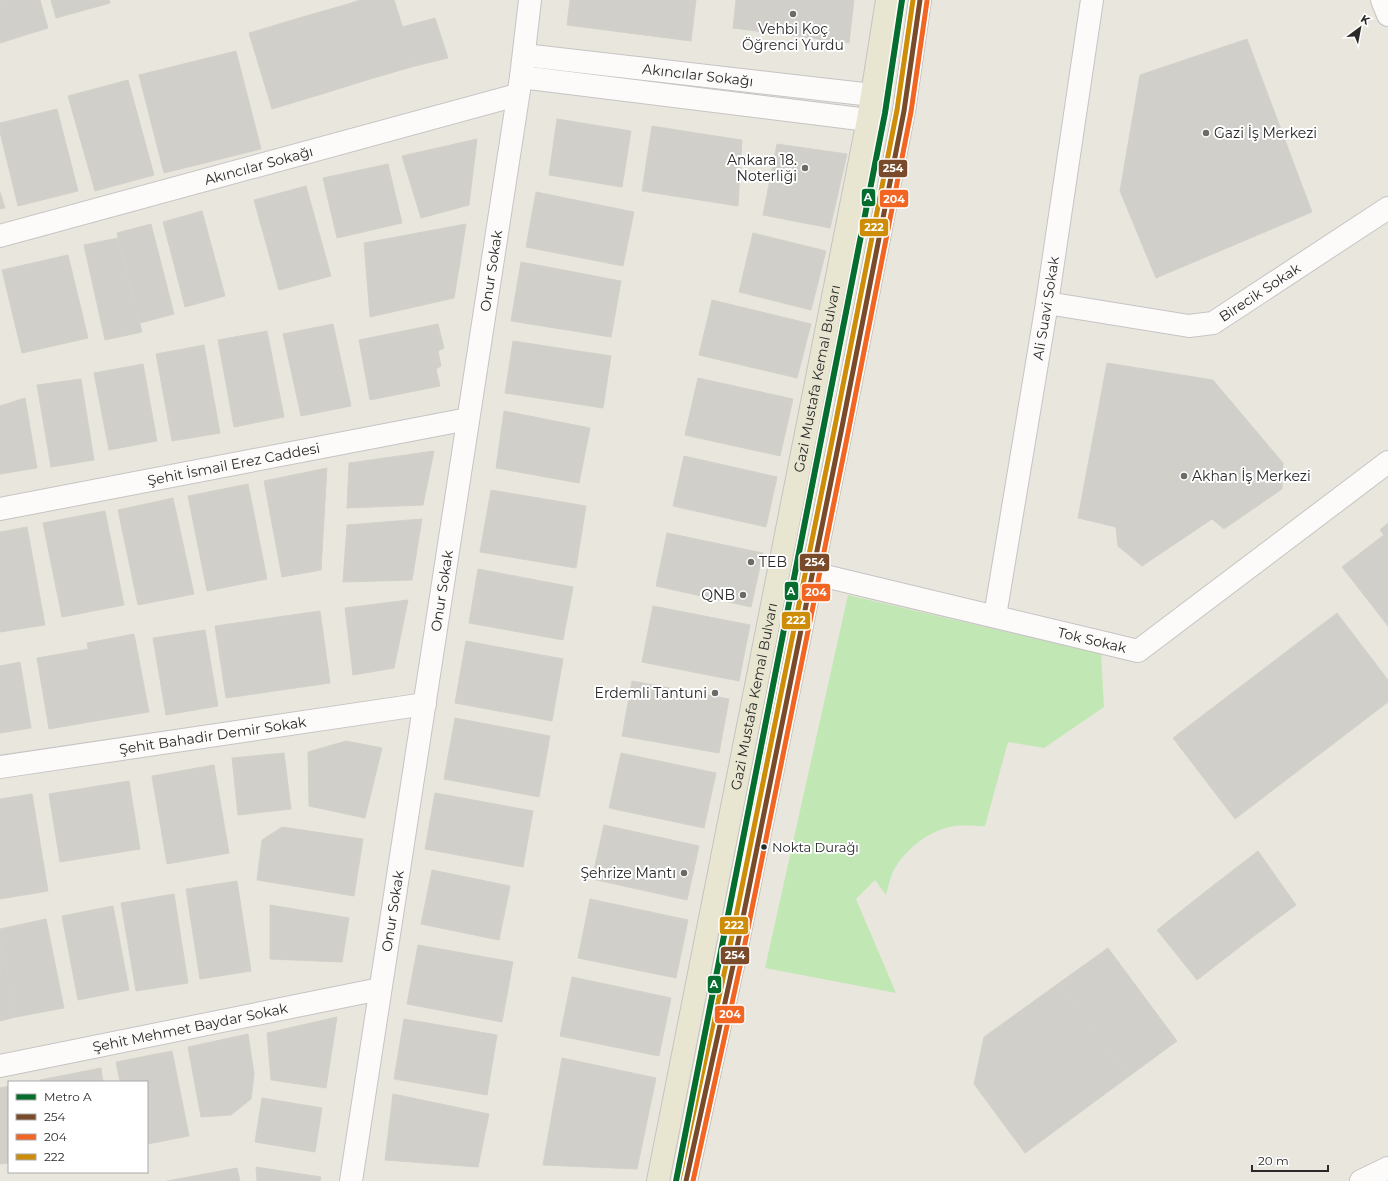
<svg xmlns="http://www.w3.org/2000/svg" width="1388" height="1181" viewBox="0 0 1388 1181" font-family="Montserrat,sans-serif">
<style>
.green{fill:#c1e8b4}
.building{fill:#d1cfc9;stroke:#d3d1ca}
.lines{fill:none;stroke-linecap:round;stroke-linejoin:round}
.minor-casing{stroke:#c6c4c4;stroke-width:24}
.major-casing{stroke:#c4c3c0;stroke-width:24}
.minor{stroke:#fcfbfa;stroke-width:22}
.major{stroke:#e8e6d1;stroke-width:22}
.bus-1-casing{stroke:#fff;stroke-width:8}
.bus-2-casing{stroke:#fff;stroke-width:8}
.bus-3-casing{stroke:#fff;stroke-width:8}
.bus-1{stroke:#7a4b2a;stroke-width:5}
.bus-2{stroke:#f26522;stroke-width:5}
.bus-3{stroke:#ce8d08;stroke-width:5}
.metro-1-casing{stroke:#fff;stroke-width:9}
.metro-1{stroke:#056d2e;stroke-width:6}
.poi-dot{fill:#6c6b68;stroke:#fff;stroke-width:1.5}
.bus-dot{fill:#292929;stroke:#fff;stroke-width:1.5}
.labels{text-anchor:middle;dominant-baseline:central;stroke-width:4;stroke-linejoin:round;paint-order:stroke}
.bus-label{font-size:13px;fill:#292929;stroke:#fff;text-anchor:start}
.poi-label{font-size:14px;fill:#292929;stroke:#fff;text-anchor:end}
.street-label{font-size:14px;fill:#292929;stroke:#fff}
.line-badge{stroke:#fff;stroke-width:1.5}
.badge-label{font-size:11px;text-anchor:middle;font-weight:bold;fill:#fff}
</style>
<rect width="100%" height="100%" fill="#e9e6de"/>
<!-- green -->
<path class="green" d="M848 595 1101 654 1104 707 1044 748 1008 742 985 826C974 826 964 825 954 826 930 830 907 848 895 868 890 876 889 886 886 895L875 880 856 899 896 993 765 968Z"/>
<!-- building -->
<g class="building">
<polygon points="0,0 40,0 48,28 0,43"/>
<polygon points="51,0 109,0 110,3 56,18"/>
<polygon points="360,0 394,0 415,66 370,79 348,4"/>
<polygon points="570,0 696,0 691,41 567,25"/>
<polygon points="736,0 854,0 849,43 733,28"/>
<polygon points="348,4 370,79 322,94 299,18"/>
<polygon points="299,18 322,94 272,109 249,33"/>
<polygon points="435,18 448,58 415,66 402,27"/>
<polygon points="1247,39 1312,212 1156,278 1120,191 1140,75"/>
<polygon points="236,51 261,149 164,173 139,75"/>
<polygon points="128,80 154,175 95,191 68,96"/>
<polygon points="57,109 78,191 18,206 0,132 0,123"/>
<polygon points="557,119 631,131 622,187 549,175"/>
<polygon points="652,126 696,133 687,198 642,191"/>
<polygon points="696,133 742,140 738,206 687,198"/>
<polygon points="477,139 469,205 421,218 402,156"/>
<polygon points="777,144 847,154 830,228 763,215"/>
<polygon points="388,164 402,223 337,238 323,178"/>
<polygon points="306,186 331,276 279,290 254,200"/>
<polygon points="0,192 5,208 0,209"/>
<polygon points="536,192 634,212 623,266 526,247"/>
<polygon points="202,211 225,296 185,307 163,222"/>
<polygon points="151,224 174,314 140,323 117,233"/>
<polygon points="466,224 460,262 367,280 364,243"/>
<polygon points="753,233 826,251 811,310 739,292"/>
<polygon points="118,238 142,332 105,340 84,245"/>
<polygon points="68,255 88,338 22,353 2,270"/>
<polygon points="460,262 454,298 370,317 367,280"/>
<polygon points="521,262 621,281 611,337 511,321"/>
<polygon points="712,300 811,324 797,378 699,355"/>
<polygon points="333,324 351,406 301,416 283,334"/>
<polygon points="438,324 444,348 438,351 441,366 436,369 440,386 370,400 359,340"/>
<polygon points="267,331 284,417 234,427 218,340"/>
<polygon points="513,341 611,356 603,408 505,393"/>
<polygon points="204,345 220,433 172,441 156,354"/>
<polygon points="1107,363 1213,380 1283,463 1282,489 1224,529 1212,519 1142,566 1118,546 1116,527 1078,518"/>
<polygon points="143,364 157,441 109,450 94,373"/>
<polygon points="698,378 793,399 780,456 685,435"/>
<polygon points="81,379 94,460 51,467 37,385"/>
<polygon points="25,398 37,468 0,474 0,406"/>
<polygon points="504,411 590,428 579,483 496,468"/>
<polygon points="434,451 423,505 347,508 349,463"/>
<polygon points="684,456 777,477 766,527 673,506"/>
<polygon points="327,468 321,570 282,577 264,481"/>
<polygon points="248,484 267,579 207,591 188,496"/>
<polygon points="491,490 586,506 576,568 480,552"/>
<polygon points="173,498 194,594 138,605 118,510"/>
<polygon points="105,511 124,605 62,617 43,523"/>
<polygon points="422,519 412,580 343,582 347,525"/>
<polygon points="1388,523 1388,540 1380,530"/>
<polygon points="27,527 45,625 0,632 0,532"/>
<polygon points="667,533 763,553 751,607 656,586"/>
<polygon points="1384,535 1388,540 1388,626 1342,567"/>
<polygon points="478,569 573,587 563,640 469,623"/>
<polygon points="408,600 394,668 353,675 345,608"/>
<polygon points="653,606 750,625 739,681 642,662"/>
<polygon points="320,611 330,683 226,698 215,626"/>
<polygon points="1337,613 1388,680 1388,702 1235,819 1173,738"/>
<polygon points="205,630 218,706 166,715 153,638"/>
<polygon points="134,634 149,712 101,720 87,643"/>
<polygon points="466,641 563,659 552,721 455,703"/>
<polygon points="89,649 101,720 49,729 37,658"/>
<polygon points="20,662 31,728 0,733 0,666"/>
<polygon points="632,681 729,699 719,753 622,736"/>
<polygon points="455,718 550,736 539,797 444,779"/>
<polygon points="346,741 382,748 365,818 309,806 308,752"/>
<polygon points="284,753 291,809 238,815 232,758"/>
<polygon points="621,753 716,773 704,828 609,808"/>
<polygon points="214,765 229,853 167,864 152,776"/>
<polygon points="129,781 140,849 60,862 49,794"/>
<polygon points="435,793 533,811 523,867 425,849"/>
<polygon points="32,794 48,891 0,899 0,799"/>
<polygon points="604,825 699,846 687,900 592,879"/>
<polygon points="282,827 363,839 354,896 257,880 262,840"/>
<polygon points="1258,851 1296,905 1250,939 1210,888"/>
<polygon points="432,870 510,886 499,940 421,924"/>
<polygon points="237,881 251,971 200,979 186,889"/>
<polygon points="1210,888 1250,939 1197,980 1157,930"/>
<polygon points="174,894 188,983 136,991 121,903"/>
<polygon points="590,899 688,920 676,978 578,958"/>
<polygon points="270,905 349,918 342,962 270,959"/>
<polygon points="113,906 129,990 78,1000 62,916"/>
<polygon points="46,919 64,1008 16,1017 0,940 0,929"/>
<polygon points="0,940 16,1017 0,1021"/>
<polygon points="418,945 513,962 502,1022 407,1004"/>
<polygon points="1108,948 1177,1041 1128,1077 1059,983"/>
<polygon points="572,977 671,998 659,1056 560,1036"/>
<polygon points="1059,983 1128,1077 1025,1153 974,1084 984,1037"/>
<polygon points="337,1017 326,1088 271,1080 267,1033"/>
<polygon points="404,1019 497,1035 487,1095 394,1079"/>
<polygon points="248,1034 254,1074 251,1099 231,1115 201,1117 188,1047"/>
<polygon points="172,1051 189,1136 147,1144 147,1082 120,1082 116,1062"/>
<polygon points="562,1058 656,1078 637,1169 543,1165"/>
<polygon points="101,1068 103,1082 40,1082 40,1080"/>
<polygon points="9,1086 9,1163 0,1164 0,1088"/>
<polygon points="393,1094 489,1114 478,1167 385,1160"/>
<polygon points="262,1098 322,1108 315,1152 255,1142"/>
<polygon points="256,1167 321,1177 320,1181 257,1181"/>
<polygon points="237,1168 240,1181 167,1181"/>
</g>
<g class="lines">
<!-- minor casing -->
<g class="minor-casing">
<g id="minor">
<polyline points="1382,0 1388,15"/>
<path id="s1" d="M524 55 872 95"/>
<polyline points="521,77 868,120"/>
<path id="s2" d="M0 236 517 95"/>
<path id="s3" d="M1047 303 1189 326 1213 323 1388 208"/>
<path id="s4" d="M0 509 468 419"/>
<path id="s5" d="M812 573 1138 651 1388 462"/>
<path id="s6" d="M995 616 1047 303 1092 0"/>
<path id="s7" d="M0 767 425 704"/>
<path id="s8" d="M0 1066 380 989"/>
<path id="s9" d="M351 1181 521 77 530 0"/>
<polyline points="1361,1181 1388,1168"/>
</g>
</g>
<!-- major casing -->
<g class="major-casing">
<g id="major">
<path id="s10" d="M658 1181 868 120 887 0"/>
<polyline points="686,1181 736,952 841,432 904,111 920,0"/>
</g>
</g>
<!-- minor -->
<use href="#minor" class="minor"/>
<!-- major -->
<use href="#major" class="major"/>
<!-- bus-1 casing -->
<g class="bus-1-casing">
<polyline id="bus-1" points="686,1181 736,952 841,432 904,111 920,0"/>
</g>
<!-- bus-2 casing -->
<g class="bus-2-casing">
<polyline id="bus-2" points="693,1181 743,953 848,433 911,112 927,1"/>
</g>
<!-- bus-3 casing -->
<g class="bus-3-casing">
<polyline id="bus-3" points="679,1180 729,951 834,431 897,110 913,0"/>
</g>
<!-- bus-1 -->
<use href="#bus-1" class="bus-1"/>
<!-- bus-2 -->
<use href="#bus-2" class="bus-2"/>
<!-- bus-3 -->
<use href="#bus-3" class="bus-3"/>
<!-- metro-1 casing -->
<g class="metro-1-casing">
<polyline id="metro-1" points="676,1181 885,113 902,0"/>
</g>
<!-- metro-1 -->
<use href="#metro-1" class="metro-1"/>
</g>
<!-- markers -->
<g class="poi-dot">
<circle cx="793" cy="14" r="4"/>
<circle cx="1206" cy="133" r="4"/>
<circle cx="805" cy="168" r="4"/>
<circle cx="1184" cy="476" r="4"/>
<circle cx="751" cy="562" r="4"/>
<circle cx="743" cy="595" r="4"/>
<circle cx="715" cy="693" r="4"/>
<circle cx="684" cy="873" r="4"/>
</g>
<circle class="bus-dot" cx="764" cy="847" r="3.5"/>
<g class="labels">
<!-- bus labels -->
<g class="bus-label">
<text x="772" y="847">Nokta Durağı</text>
</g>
<!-- poi labels -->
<g class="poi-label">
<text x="793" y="29" text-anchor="middle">Vehbi Koç<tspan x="793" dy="16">Öğrenci Yurdu</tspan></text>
<text x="1214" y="133" text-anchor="start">Gazi İş Merkezi</text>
<text x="797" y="160">Ankara 18.<tspan x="797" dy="16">Noterliği</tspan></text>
<text x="1192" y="476" text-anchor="start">Akhan İş Merkezi</text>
<text x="759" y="562" text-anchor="start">TEB</text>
<text x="735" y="595">QNB</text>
<text x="707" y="693">Erdemli Tantuni</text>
<text x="676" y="873">Şehrize Mantı</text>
</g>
<!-- street labels -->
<g class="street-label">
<text stroke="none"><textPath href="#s1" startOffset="175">Akıncılar Sokağı</textPath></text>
<text stroke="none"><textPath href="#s2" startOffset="268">Akıncılar Sokağı</textPath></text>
<text stroke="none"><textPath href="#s9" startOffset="921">Onur Sokak</textPath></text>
<text stroke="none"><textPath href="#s3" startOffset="224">Birecik Sokak</textPath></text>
<text stroke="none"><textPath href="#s6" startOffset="312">Ali Suavi Sokak</textPath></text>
<text stroke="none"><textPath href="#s10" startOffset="818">Gazi Mustafa Kemal Bulvarı</textPath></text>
<text stroke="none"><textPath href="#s4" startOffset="238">Şehit İsmail Erez Caddesi</textPath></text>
<text stroke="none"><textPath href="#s9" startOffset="597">Onur Sokak</textPath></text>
<text stroke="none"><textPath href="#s5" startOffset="288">Tok Sokak</textPath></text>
<text stroke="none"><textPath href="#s10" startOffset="494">Gazi Mustafa Kemal Bulvarı</textPath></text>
<text stroke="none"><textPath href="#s7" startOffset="215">Şehit Bahadir Demir Sokak</textPath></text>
<text stroke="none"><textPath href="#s9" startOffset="273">Onur Sokak</textPath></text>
<text stroke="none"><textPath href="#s8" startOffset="194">Şehit Mehmet Baydar Sokak</textPath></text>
</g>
</g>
<g class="line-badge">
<rect x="878" y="159" width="30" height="19" rx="4" fill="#7a4b2a"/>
<rect x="861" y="188" width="15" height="19" rx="4" fill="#056d2e"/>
<rect x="879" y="189" width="30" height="19" rx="4" fill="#f26522"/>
<rect x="859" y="218" width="30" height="19" rx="4" fill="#ce8d08"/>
<rect x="799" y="553" width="31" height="19" rx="4" fill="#7a4b2a"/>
<rect x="784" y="581" width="15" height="20" rx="4" fill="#056d2e"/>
<rect x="801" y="583" width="30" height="19" rx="4" fill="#f26522"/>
<rect x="781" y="611" width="30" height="19" rx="4" fill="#ce8d08"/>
<rect x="719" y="916" width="30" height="19" rx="4" fill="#ce8d08"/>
<rect x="720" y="946" width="30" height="19" rx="4" fill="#7a4b2a"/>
<rect x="707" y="975" width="15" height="19" rx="4" fill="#056d2e"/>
<rect x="714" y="1005" width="31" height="19" rx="4" fill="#f26522"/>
</g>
<g class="badge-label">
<text x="893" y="172">254</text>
<text x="868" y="201">A</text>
<text x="894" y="203">204</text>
<text x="874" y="231">222</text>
<text x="815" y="566">254</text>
<text x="791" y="595">A</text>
<text x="816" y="596">204</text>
<text x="796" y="624">222</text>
<text x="734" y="929">222</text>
<text x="735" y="959">254</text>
<text x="714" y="988">A</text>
<text x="730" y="1018">204</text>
</g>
<!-- legend -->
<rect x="8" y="1081" width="140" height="92" fill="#ffffff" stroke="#a9a9a9"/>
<rect x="16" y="1094" width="20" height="6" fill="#056d2e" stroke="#a9a9a9"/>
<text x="44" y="1101" font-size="12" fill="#292929">Metro A</text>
<rect x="16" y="1114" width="20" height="6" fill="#7a4b2a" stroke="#a9a9a9"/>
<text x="44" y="1121" font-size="12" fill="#292929">254</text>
<rect x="16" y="1134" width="20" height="6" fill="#f26522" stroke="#a9a9a9"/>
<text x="44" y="1141" font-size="12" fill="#292929">204</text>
<rect x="16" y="1154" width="20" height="6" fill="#ce8d08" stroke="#a9a9a9"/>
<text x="44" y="1161" font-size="12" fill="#292929">222</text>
<!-- north arrow -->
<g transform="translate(1360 28) rotate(32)" stroke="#ffffff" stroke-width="3" paint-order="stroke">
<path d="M0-3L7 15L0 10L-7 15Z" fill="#292929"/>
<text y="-6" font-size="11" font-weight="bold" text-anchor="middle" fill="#292929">K</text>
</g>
<!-- scale -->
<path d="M1252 1165v6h76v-6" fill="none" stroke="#292929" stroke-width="2"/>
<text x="1258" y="1165" font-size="12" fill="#292929" stroke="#ffffff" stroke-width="3" paint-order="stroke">20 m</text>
</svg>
